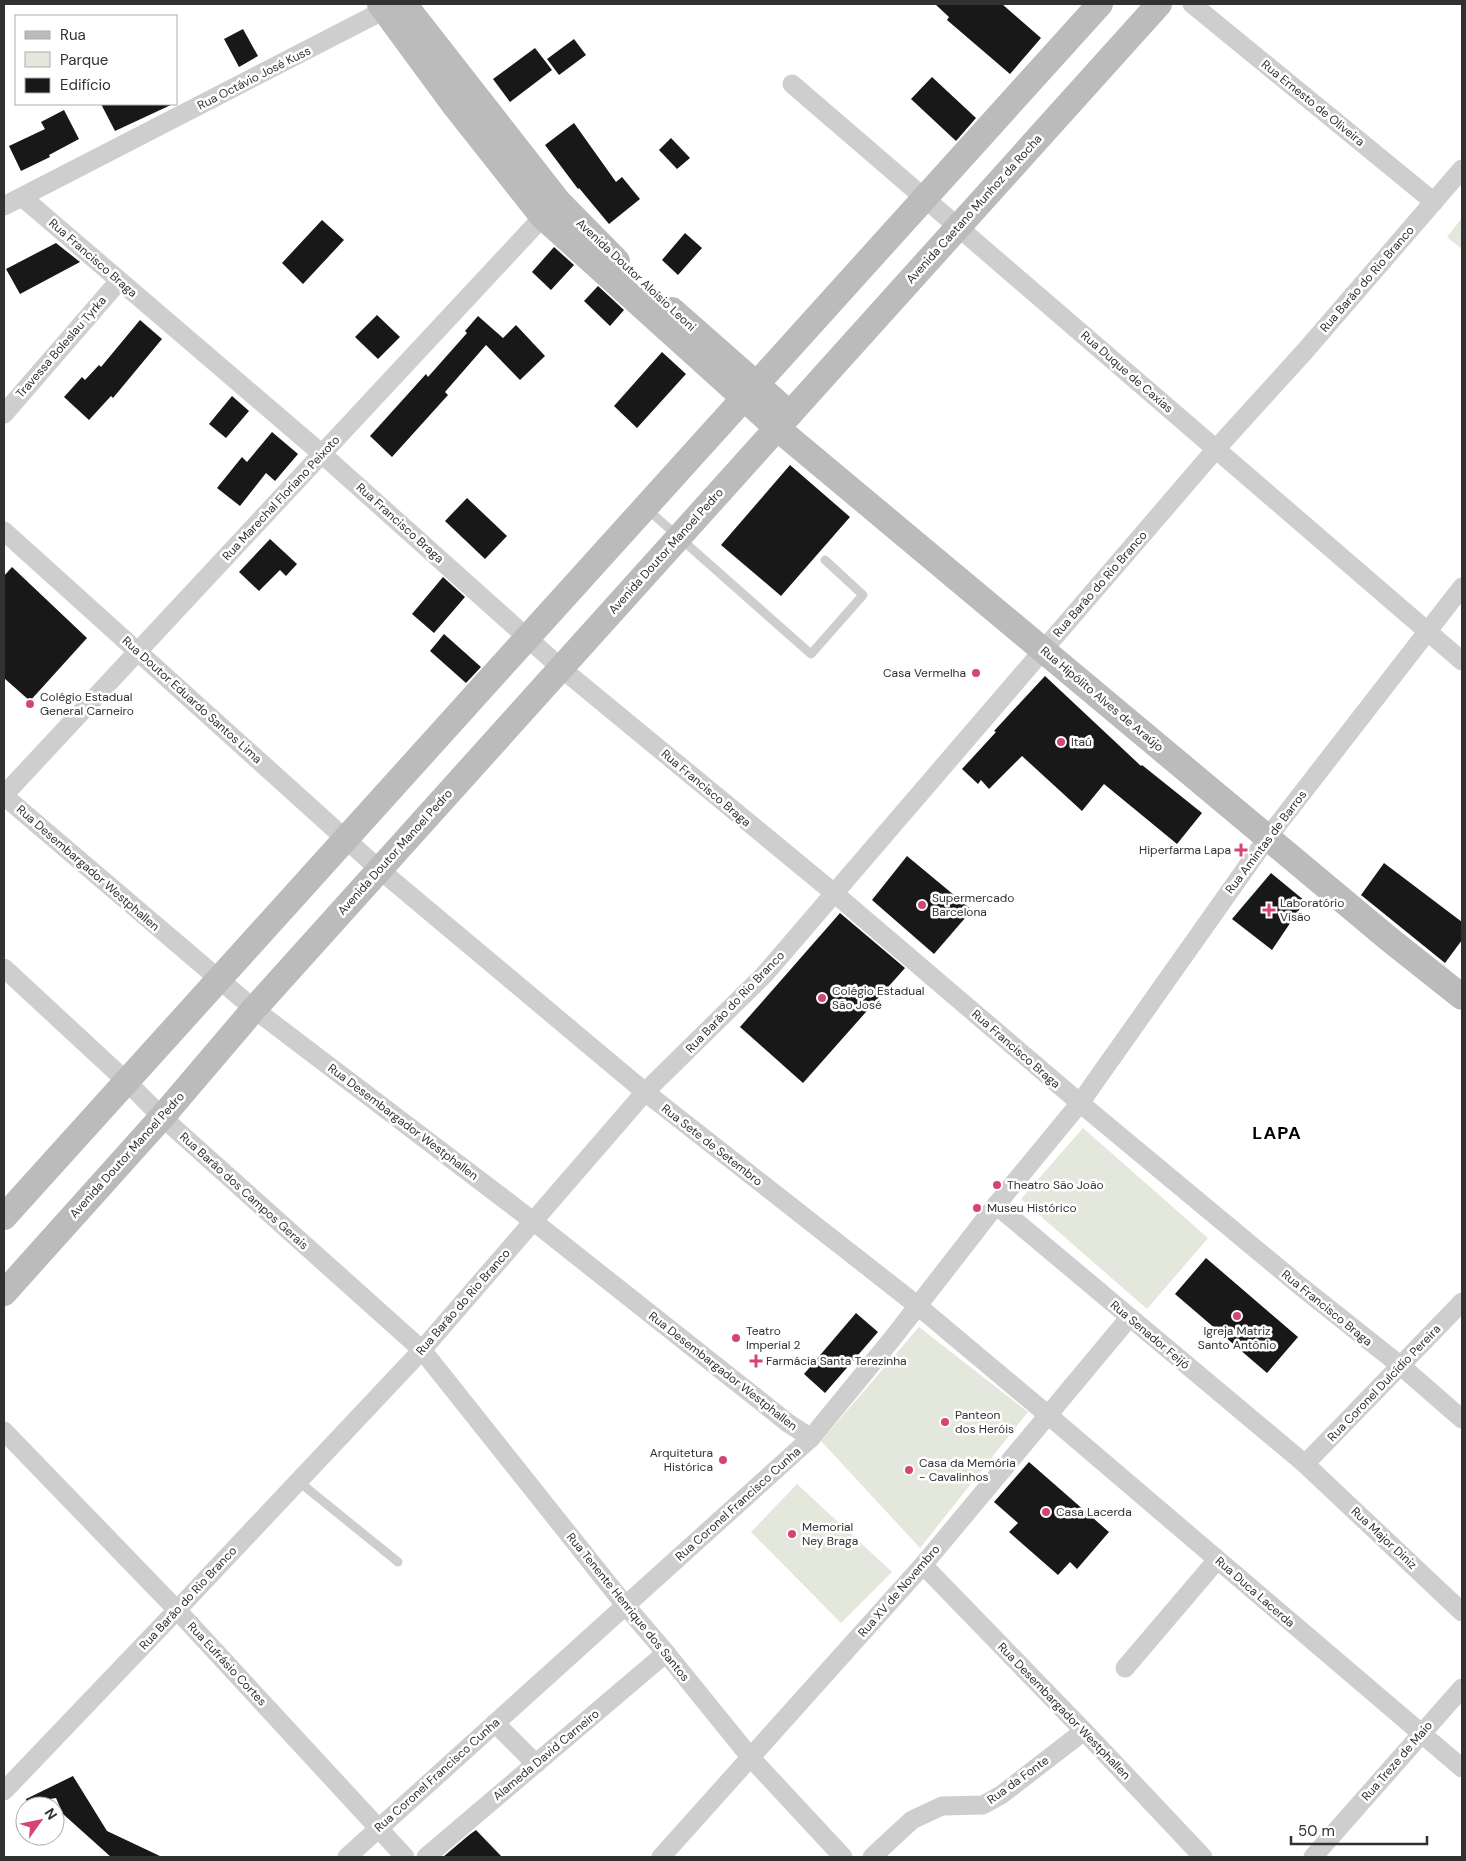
<svg xmlns="http://www.w3.org/2000/svg" width="1466" height="1861" viewBox="0 0 1466 1861" font-family="'DM Sans',sans-serif">
<style>
.green{fill:#e4e7db}
.building{fill:#181818}
.lines{fill:none;stroke-linecap:round;stroke-linejoin:round}
.lane{stroke:#cecece;stroke-width:9}
.street{stroke:#cecece;stroke-width:19}
.secondary{stroke:#bbb;stroke-width:26}
.poi-dot{fill:#d54573;stroke:#fff;stroke-width:2}
.labels{text-anchor:middle;dominant-baseline:central;stroke-width:5;stroke-linejoin:round;paint-order:stroke}
.street-label{font-size:12px;fill:#313131;stroke:#fff}
.poi-label{font-size:12px;fill:#313131;stroke:#fff;text-anchor:start}
.district-label{font-size:18px;font-weight:bold;letter-spacing:1px;fill:#000;stroke:#fff}
</style>
<rect width="100%" height="100%" fill="#fff"/>
<!-- green -->
<g class="green">
<polygon points="1462,218 1462,249 1447,237"/>
<polygon points="1083,1128 1208,1238 1147,1309 1021,1199"/>
<polygon points="919,1327 1028,1412 920,1548 821,1441"/>
<polygon points="797,1484 892,1572 841,1623 751,1532"/>
</g>
<!-- building -->
<g class="building">
<polygon points="935,4 1002,4 1041,38 1010,74 947,20 949,17"/>
<polygon points="243,29 258,56 239,67 224,39"/>
<polygon points="574,39 586,55 559,75 547,59"/>
<polygon points="535,48 552,70 510,102 493,79"/>
<polygon points="932,77 976,118 956,141 911,99"/>
<polygon points="101,104 173,104 115,131"/>
<polygon points="64,110 79,139 49,155 50,157 21,171 9,146 45,129 41,122"/>
<polygon points="574,123 616,182 622,177 640,199 609,224 579,188 578,189 545,145"/>
<polygon points="671,138 690,158 677,169 659,150"/>
<polygon points="322,220 344,240 303,284 282,263"/>
<polygon points="685,233 702,248 678,275 662,260"/>
<polygon points="56,243 80,262 20,294 6,269"/>
<polygon points="554,247 574,265 551,290 532,272"/>
<polygon points="598,286 624,310 610,326 584,301"/>
<polygon points="377,315 400,337 378,359 355,337"/>
<polygon points="478,316 503,338 516,325 545,356 520,380 486,345 445,392 448,395 392,457 370,436 426,374 428,377 467,333 465,331"/>
<polygon points="140,320 162,339 113,398 111,396 89,420 64,397 82,377 85,380 99,365 101,367"/>
<polygon points="662,352 686,374 637,428 614,406"/>
<polygon points="232,396 249,411 226,438 209,424"/>
<polygon points="272,432 298,454 275,481 266,473 240,506 217,488 242,457 247,462"/>
<polygon points="790,465 850,517 781,596 721,545"/>
<polygon points="467,498 507,536 485,559 445,521"/>
<polygon points="270,539 297,564 286,576 280,570 259,591 239,572"/>
<polygon points="12,567 87,638 30,701 4,678 4,576"/>
<polygon points="443,577 465,597 434,633 412,614"/>
<polygon points="444,634 481,667 466,683 430,651"/>
<polygon points="1045,676 1141,766 1142,765 1202,813 1177,844 1104,784 1082,811 1022,756 989,789 981,780 978,784 962,769 996,732 994,731"/>
<polygon points="907,856 972,910 934,954 872,900"/>
<polygon points="1384,863 1462,922 1462,940 1445,963 1361,895"/>
<polygon points="1271,873 1305,901 1272,950 1232,919"/>
<polygon points="840,913 905,968 803,1083 740,1027"/>
<polygon points="1206,1258 1298,1337 1267,1373 1175,1294"/>
<polygon points="856,1313 878,1332 825,1393 804,1374"/>
<polygon points="1029,1462 1109,1532 1077,1569 1070,1562 1058,1575 1009,1532 1018,1523 994,1502"/>
<polygon points="73,1776 107,1831 162,1857 111,1857 63,1814 56,1798 27,1803 26,1799"/>
<polygon points="476,1830 502,1857 443,1857 469,1835"/>
</g>
<g class="lines">
<!-- lane -->
<g class="lane">
<polyline points="647,509 811,654 863,595 825,560"/>
<polyline points="298,1481 398,1562"/>
</g>
<!-- street -->
<g class="street">
<polyline points="1192,4 1434,202"/>
<polyline points="792,84 1462,661"/>
<polyline points="22,197 322,454 561,668 834,893 1080,1103 1299,1285 1401,1366 1462,1419"/>
<polyline points="4,206 396,4"/>
<polyline points="4,414 119,281"/>
<polyline points="4,531 380,870 645,1092 918,1306 1048,1415 1462,1768"/>
<polyline points="4,795 552,207"/>
<polyline points="4,796 254,1009 533,1221 788,1423 811,1438"/>
<polyline points="4,968 126,1081 162,1117 422,1350 625,1605 666,1653 751,1758 843,1857"/>
<polyline points="996,1205 1305,1464 1462,1612"/>
<polyline points="4,1431 177,1610 405,1857"/>
<polyline points="1305,1464 1462,1302"/>
<polyline points="923,1565 1084,1731 1203,1857"/>
<polyline points="1125,1668 1217,1560"/>
<polyline points="495,1723 536,1764"/>
<polyline points="4,1791 177,1610 422,1350 645,1092 764,975 1216,449 1305,351 1462,169"/>
<polyline points="347,1857 811,1438 892,1339 996,1205 1080,1103 1268,837 1462,587"/>
<polyline points="426,1857 666,1653"/>
<polyline points="661,1857 923,1565 1129,1318"/>
<polyline points="872,1857 912,1820 942,1806 983,1805 1001,1795 1084,1731"/>
<polyline points="1313,1857 1462,1688"/>
</g>
<!-- secondary -->
<g class="secondary">
<polyline points="380,4 455,106 542,216 777,428 1389,939 1462,997"/>
<polyline points="404,4 558,201 617,261"/>
<polyline points="672,310 790,414"/>
<polyline points="4,1217 1100,4"/>
<polyline points="4,1293 162,1117 254,1009 1159,4"/>
</g>
</g>
<!-- markers -->
<g class="poi-dot">
<circle cx="976" cy="673" r="5"/>
<circle cx="30" cy="704" r="5"/>
<circle cx="1061" cy="742" r="5"/>
<path d="M1238.5 842.5h5v5h5v5h-5v5h-5v-5h-5v-5h5z"/>
<circle cx="922" cy="905" r="5"/>
<path d="M1266.5 902.5h5v5h5v5h-5v5h-5v-5h-5v-5h5z"/>
<circle cx="822" cy="998" r="5"/>
<circle cx="997" cy="1185" r="5"/>
<circle cx="977" cy="1208" r="5"/>
<circle cx="1237" cy="1316" r="5"/>
<circle cx="736" cy="1338" r="5"/>
<path d="M753.5 1353.5h5v5h5v5h-5v5h-5v-5h-5v-5h5z"/>
<circle cx="945" cy="1422" r="5"/>
<circle cx="723" cy="1460" r="5"/>
<circle cx="909" cy="1470" r="5"/>
<circle cx="1046" cy="1512" r="5"/>
<circle cx="792" cy="1534" r="5"/>
</g>
<g class="labels">
<!-- street labels -->
<g class="street-label">
<text transform="translate(254 78) rotate(-27)">Rua Octávio José Kuss</text>
<text transform="translate(1313 103) rotate(39)">Rua Ernesto de Oliveira</text>
<text transform="translate(974 209) rotate(-48)">Avenida Caetano Munhoz da Rocha</text>
<text transform="translate(93 258) rotate(41)">Rua Francisco Braga</text>
<text transform="translate(636 275) rotate(43)">Avenida Doutor Aloísio Leoni</text>
<text transform="translate(1367 279) rotate(-49)">Rua Barão do Rio Branco</text>
<text transform="translate(61 347) rotate(-49)">Travessa Boleslau Tyrka</text>
<text transform="translate(1127 372) rotate(41)">Rua Duque de Caxias</text>
<text transform="translate(281 498) rotate(-47)">Rua Marechal Floriano Peixoto</text>
<text transform="translate(400 523) rotate(42)">Rua Francisco Braga</text>
<text transform="translate(666 551) rotate(-48)">Avenida Doutor Manoel Pedro</text>
<text transform="translate(1100 584) rotate(-49)">Rua Barão do Rio Branco</text>
<text transform="translate(1102 699) rotate(40)">Rua Hipólito Alves de Araújo</text>
<text transform="translate(192 700) rotate(42)">Rua Doutor Eduardo Santos Lima</text>
<text transform="translate(706 788) rotate(40)">Rua Francisco Braga</text>
<text transform="translate(1266 842) rotate(-53)">Rua Amintas de Barros</text>
<text transform="translate(395 852) rotate(-48)">Avenida Doutor Manoel Pedro</text>
<text transform="translate(88 868) rotate(41)">Rua Desembargador Westphallen</text>
<text transform="translate(735 1002) rotate(-46)">Rua Barão do Rio Branco</text>
<text transform="translate(1016 1049) rotate(41)">Rua Francisco Braga</text>
<text transform="translate(403 1122) rotate(37)">Rua Desembargador Westphallen</text>
<text transform="translate(712 1145) rotate(38)">Rua Sete de Setembro</text>
<text transform="translate(127 1155) rotate(-48)">Avenida Doutor Manoel Pedro</text>
<text transform="translate(244 1191) rotate(42)">Rua Barão dos Campos Gerais</text>
<text transform="translate(463 1302) rotate(-49)">Rua Barão do Rio Branco</text>
<text transform="translate(1327 1308) rotate(39)">Rua Francisco Braga</text>
<text transform="translate(1150 1335) rotate(40)">Rua Senador Feijó</text>
<text transform="translate(723 1371) rotate(38)">Rua Desembargador Westphallen</text>
<text transform="translate(1384 1383) rotate(-46)">Rua Coronel Dulcídio Pereira</text>
<text transform="translate(738 1504) rotate(-42)">Rua Coronel Francisco Cunha</text>
<text transform="translate(1384 1538) rotate(43)">Rua Major Diniz</text>
<text transform="translate(899 1591) rotate(-49)">Rua XV de Novembro</text>
<text transform="translate(1255 1592) rotate(41)">Rua Duca Lacerda</text>
<text transform="translate(188 1598) rotate(-47)">Rua Barão do Rio Branco</text>
<text transform="translate(628 1607) rotate(51)">Rua Tenente Henrique dos Santos</text>
<text transform="translate(227 1664) rotate(47)">Rua Eufrásio Cortes</text>
<text transform="translate(1064 1711) rotate(46)">Rua Desembargador Westphallen</text>
<text transform="translate(546 1755) rotate(-40)">Alameda David Carneiro</text>
<text transform="translate(1397 1761) rotate(-49)">Rua Treze de Maio</text>
<text transform="translate(437 1775) rotate(-42)">Rua Coronel Francisco Cunha</text>
<text transform="translate(1018 1780) rotate(-36)">Rua da Fonte</text>
</g>
<!-- poi labels -->
<g class="poi-label">
<text x="966" y="673" text-anchor="end">Casa Vermelha</text>
<text x="40" y="697">Colégio Estadual<tspan x="40" dy="14">General Carneiro</tspan></text>
<text x="1071" y="742">Itaú</text>
<text x="1231" y="850" text-anchor="end">Hiperfarma Lapa</text>
<text x="932" y="898">Supermercado<tspan x="932" dy="14">Barcelona</tspan></text>
<text x="1280" y="903">Laboratório<tspan x="1280" dy="14">Visão</tspan></text>
<text x="832" y="991">Colégio Estadual<tspan x="832" dy="14">São José</tspan></text>
<text x="1007" y="1185">Theatro São João</text>
<text x="987" y="1208">Museu Histórico</text>
<text x="746" y="1331">Teatro<tspan x="746" dy="14">Imperial 2</tspan></text>
<text x="1237" y="1331" text-anchor="middle">Igreja Matriz<tspan x="1237" dy="14">Santo Antônio</tspan></text>
<text x="766" y="1361">Farmácia Santa Terezinha</text>
<text x="955" y="1415">Panteon<tspan x="955" dy="14">dos Heróis</tspan></text>
<text x="713" y="1453" text-anchor="end">Arquitetura<tspan x="713" dy="14">Histórica</tspan></text>
<text x="919" y="1463">Casa da Memória<tspan x="919" dy="14">- Cavalinhos</tspan></text>
<text x="1056" y="1512">Casa Lacerda</text>
<text x="802" y="1527">Memorial<tspan x="802" dy="14">Ney Braga</tspan></text>
</g>
<!-- district labels -->
<g class="district-label">
<text x="1277" y="1133">LAPA</text>
</g>
</g>
<!-- border -->
<rect width="1466" height="1861" fill="none" stroke="#313131" stroke-width="10"/>
<!-- legend -->
<rect x="15" y="15" width="162" height="90" fill="#ffffff" stroke="#adadad"/>
<rect x="25" y="31" width="25" height="8" fill="#bbbbbb" stroke="#adadad"/>
<text x="60" y="40" font-size="15" fill="#313131">Rua</text>
<rect x="25" y="52" width="25" height="15" fill="#e4e7db" stroke="#adadad"/>
<text x="60" y="65" font-size="15" fill="#313131">Parque</text>
<rect x="25" y="78" width="25" height="15" fill="#181818" stroke="#adadad"/>
<text x="60" y="90" font-size="15" fill="#313131">Edifício</text>
<!-- north arrow -->
<g transform="translate(40 1821) rotate(57)"><circle r="24" fill="#ffffff" stroke="#adadad"/>
<path d="M0-4L9 19L0 12L-9 19Z" fill="#d54573"/>
<text y="-8" font-size="14" font-weight="bold" text-anchor="middle" fill="#313131">N</text>
</g>
<!-- scale -->
<path d="M1291 1836v8h136v-8" fill="none" stroke="#313131" stroke-width="2.5"/>
<text x="1298" y="1836" font-size="15" fill="#313131" stroke="#ffffff" stroke-width="4" paint-order="stroke">50 m</text>
</svg>
